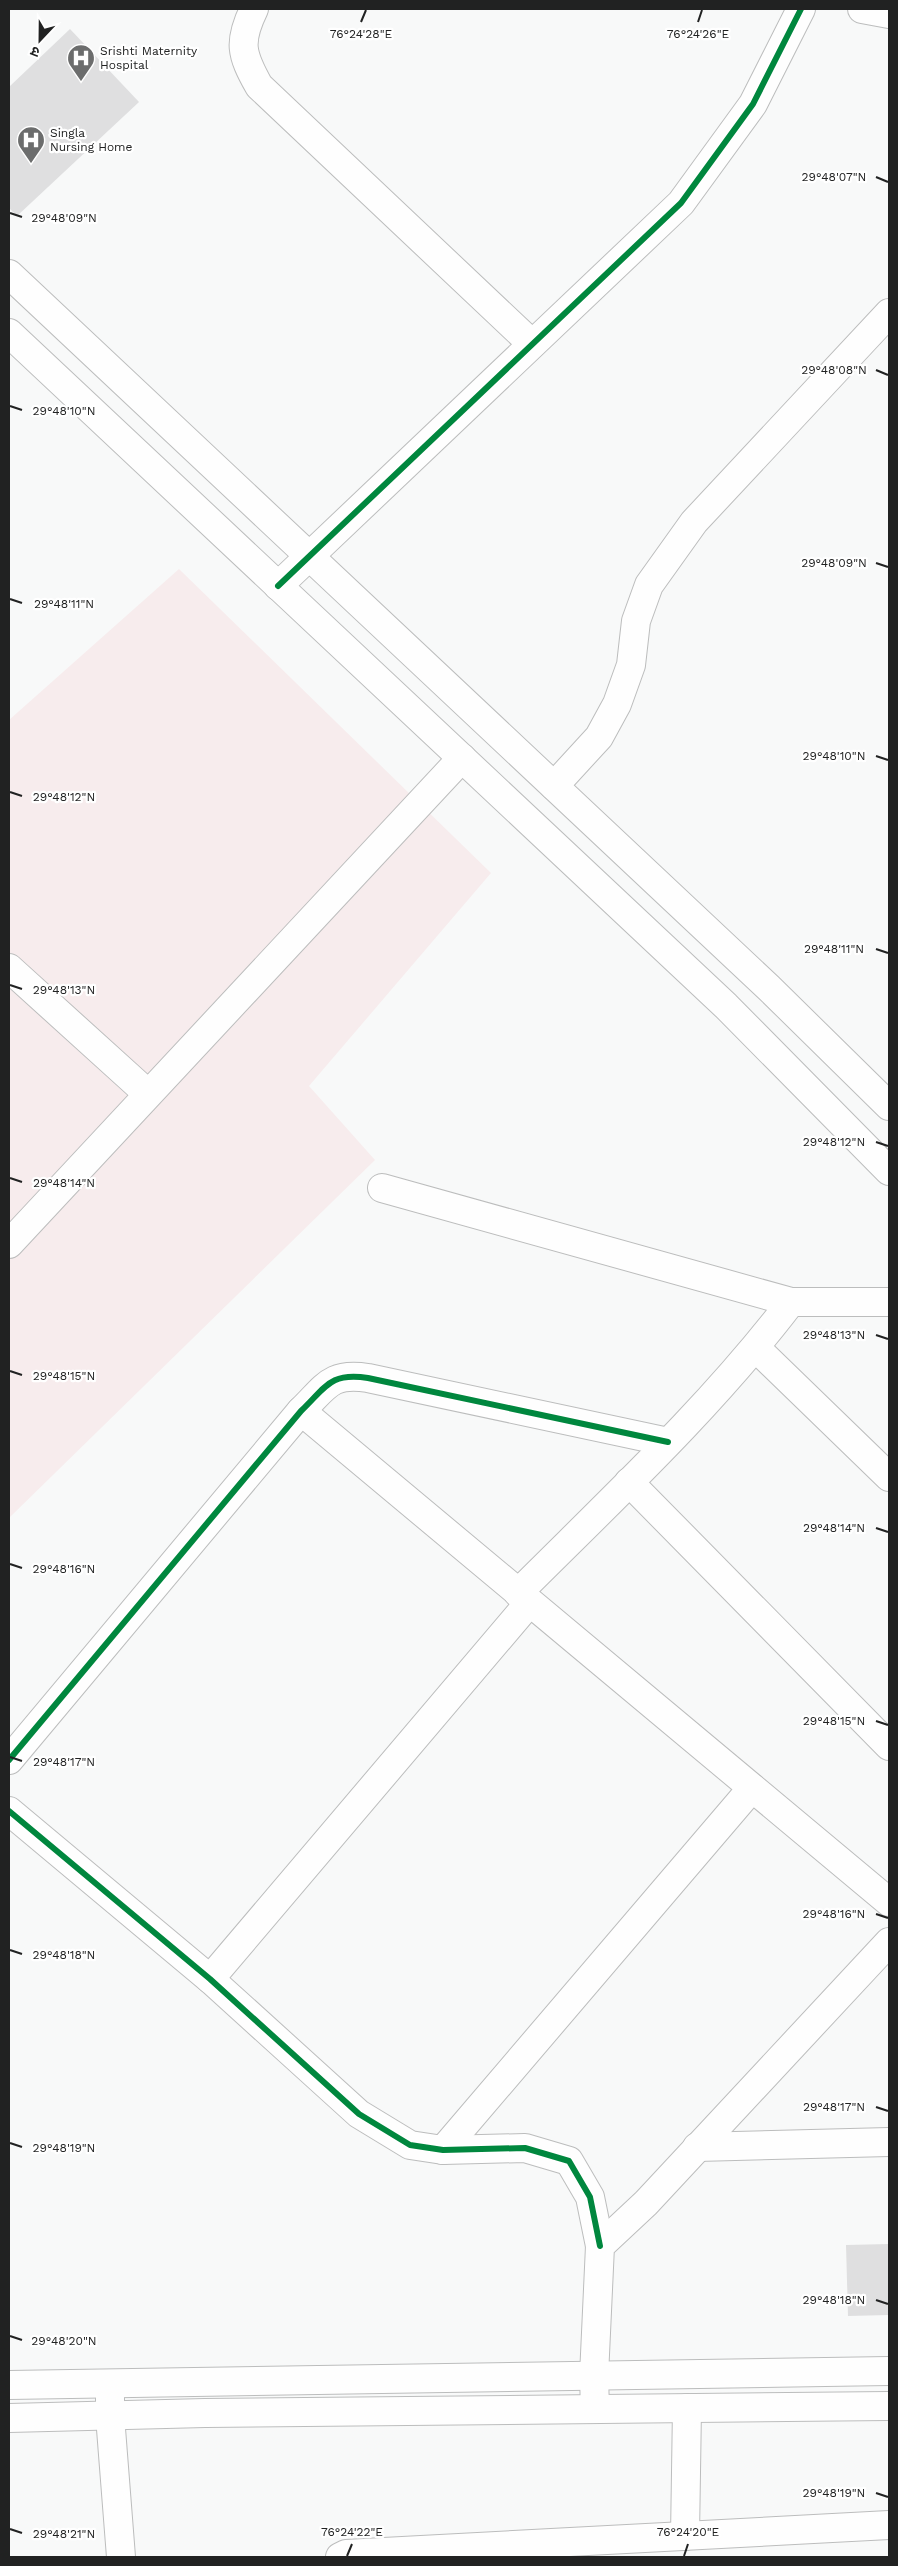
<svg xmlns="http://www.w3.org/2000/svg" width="898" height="2566" viewBox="0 0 898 2566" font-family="'Work Sans','Noto Sans Devanagari',sans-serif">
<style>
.education{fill:#f7eced}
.building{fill:#dfdfe0}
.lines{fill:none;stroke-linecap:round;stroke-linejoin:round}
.minor-casing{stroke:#bcbdbd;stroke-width:30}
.major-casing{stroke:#bcbdbd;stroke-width:30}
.minor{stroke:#fefefe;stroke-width:28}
.major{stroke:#fefefe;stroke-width:28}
.cycleway-casing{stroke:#fff;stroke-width:9}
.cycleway{stroke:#00873e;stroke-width:6}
.ticks{fill:none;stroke:#212222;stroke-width:2}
.labels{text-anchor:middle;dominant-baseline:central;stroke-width:4.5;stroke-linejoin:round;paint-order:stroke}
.poi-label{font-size:12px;fill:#212222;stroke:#fff;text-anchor:start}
.ticks-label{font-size:12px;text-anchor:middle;fill:#212222;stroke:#fff;stroke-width:4.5;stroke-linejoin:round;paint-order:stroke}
</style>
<rect width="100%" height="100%" fill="#f8f9f9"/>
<!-- education -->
<polygon class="education" points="179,569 491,873 309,1086 375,1160 9,1518 9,720"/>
<!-- building -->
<g class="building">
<polygon points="70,29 139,102 17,216 9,208 9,87"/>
<polygon points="889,2244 889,2315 848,2316 846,2245"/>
</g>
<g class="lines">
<!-- minor casing -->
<g class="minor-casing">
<g id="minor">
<path d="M254 9C238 42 241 54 259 86L532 344"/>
<polyline points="862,9 889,14"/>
<polyline points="278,586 681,203 753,104 801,9"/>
<polyline points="554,786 599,737 617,704 631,665 636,621 649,585 694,522 889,313"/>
<polyline points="9,968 147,1093"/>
<polyline points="382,1188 791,1302 889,1302"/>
<polyline points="9,1244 462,758"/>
<polyline points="756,1348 889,1477"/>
<polyline points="301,1411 889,1902"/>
<polyline points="629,1482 889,1746"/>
<path d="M518 1593C612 1499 710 1408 791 1302"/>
<path d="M9 1760 301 1411C326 1387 330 1372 368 1378L668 1442"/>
<polyline points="9,1811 210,1979 359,2114 410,2145 443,2150 525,2148 569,2161 590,2197 600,2246"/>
<polyline points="210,1979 529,1603"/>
<polyline points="697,2147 889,2142"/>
<polyline points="443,2150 752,1788"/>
<polyline points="110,2384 110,2416 121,2557"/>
<polyline points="595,2409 594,2376 600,2246 646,2203 889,1942"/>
<polyline points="685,2536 687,2408"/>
<polyline points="340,2557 346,2554 889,2525"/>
</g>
</g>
<!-- major casing -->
<g class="major-casing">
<g id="major">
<polyline points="9,274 769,988 889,1106"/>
<polyline points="9,333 726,1006 889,1171"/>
<polyline points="9,2385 889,2371"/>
<polyline points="9,2418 205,2413 889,2406"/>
</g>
</g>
<!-- minor -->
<use href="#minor" class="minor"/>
<!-- major -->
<use href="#major" class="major"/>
<!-- cycleway casing -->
<g class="cycleway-casing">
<g id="cycleway">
<polyline points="278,586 681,203 753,104 801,9"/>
<path d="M9 1760 301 1411C326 1387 330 1372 368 1378L668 1442"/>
<polyline points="9,1811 210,1979 359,2114 410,2145 443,2150 525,2148 569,2161 590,2197 600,2246"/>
</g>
</g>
<!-- cycleway -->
<use href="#cycleway" class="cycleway"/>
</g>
<!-- ticks -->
<path class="ticks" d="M361 22 366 10M698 22 702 10M876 177 888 182M10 213 22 217M876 370 888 375M10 406 22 410M876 563 888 567M10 599 22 603M876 756 888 760M10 792 22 796M876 949 888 953M10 985 22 989M876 1142 888 1146M10 1178 22 1182M876 1335 888 1339M10 1371 22 1375M876 1528 888 1532M10 1564 22 1568M876 1721 888 1725M10 1757 22 1761M876 1914 888 1918M10 1950 22 1954M876 2107 888 2111M10 2143 22 2147M876 2300 888 2304M10 2336 22 2340M876 2493 888 2497M10 2529 22 2533M347 2556 352 2544M684 2556 688 2544"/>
<!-- icons -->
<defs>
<g id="hospital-pin" transform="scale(1.4375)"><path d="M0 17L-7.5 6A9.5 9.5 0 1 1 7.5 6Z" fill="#6c6d6d" stroke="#fff"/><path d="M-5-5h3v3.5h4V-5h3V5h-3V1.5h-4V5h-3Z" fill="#fff"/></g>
</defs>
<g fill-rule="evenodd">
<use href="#hospital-pin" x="81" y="58"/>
<use href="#hospital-pin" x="31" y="140"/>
</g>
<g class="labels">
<!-- poi labels -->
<g class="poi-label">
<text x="100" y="51">Srishti Maternity<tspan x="100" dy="14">Hospital</tspan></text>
<text x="50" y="133">Singla<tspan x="50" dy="14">Nursing Home</tspan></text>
</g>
</g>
<g class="ticks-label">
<text x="361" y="38">76°24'28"E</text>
<text x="698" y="38">76°24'26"E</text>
<text x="834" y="181">29°48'07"N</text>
<text x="64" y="222">29°48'09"N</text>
<text x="834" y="374">29°48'08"N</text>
<text x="64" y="415">29°48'10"N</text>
<text x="834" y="567">29°48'09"N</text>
<text x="64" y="608">29°48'11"N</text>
<text x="834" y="760">29°48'10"N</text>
<text x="64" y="801">29°48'12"N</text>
<text x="834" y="953">29°48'11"N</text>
<text x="64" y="994">29°48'13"N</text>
<text x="834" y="1146">29°48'12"N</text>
<text x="64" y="1187">29°48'14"N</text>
<text x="834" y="1339">29°48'13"N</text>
<text x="64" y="1380">29°48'15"N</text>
<text x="834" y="1532">29°48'14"N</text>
<text x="64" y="1573">29°48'16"N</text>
<text x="834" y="1725">29°48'15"N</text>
<text x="64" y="1766">29°48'17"N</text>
<text x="834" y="1918">29°48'16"N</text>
<text x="64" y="1959">29°48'18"N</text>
<text x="834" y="2111">29°48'17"N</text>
<text x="64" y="2152">29°48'19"N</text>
<text x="834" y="2304">29°48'18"N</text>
<text x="64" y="2345">29°48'20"N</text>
<text x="834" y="2497">29°48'19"N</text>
<text x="352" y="2536">76°24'22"E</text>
<text x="688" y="2536">76°24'20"E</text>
<text x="64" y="2538">29°48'21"N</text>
</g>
<!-- border -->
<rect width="898" height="2566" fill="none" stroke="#212222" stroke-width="20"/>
<!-- north arrow -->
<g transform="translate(40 40) rotate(202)" stroke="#ffffff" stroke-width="4" paint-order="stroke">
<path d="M0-4L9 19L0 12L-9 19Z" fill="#212222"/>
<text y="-8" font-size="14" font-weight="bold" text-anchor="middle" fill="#212222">उ</text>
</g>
</svg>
